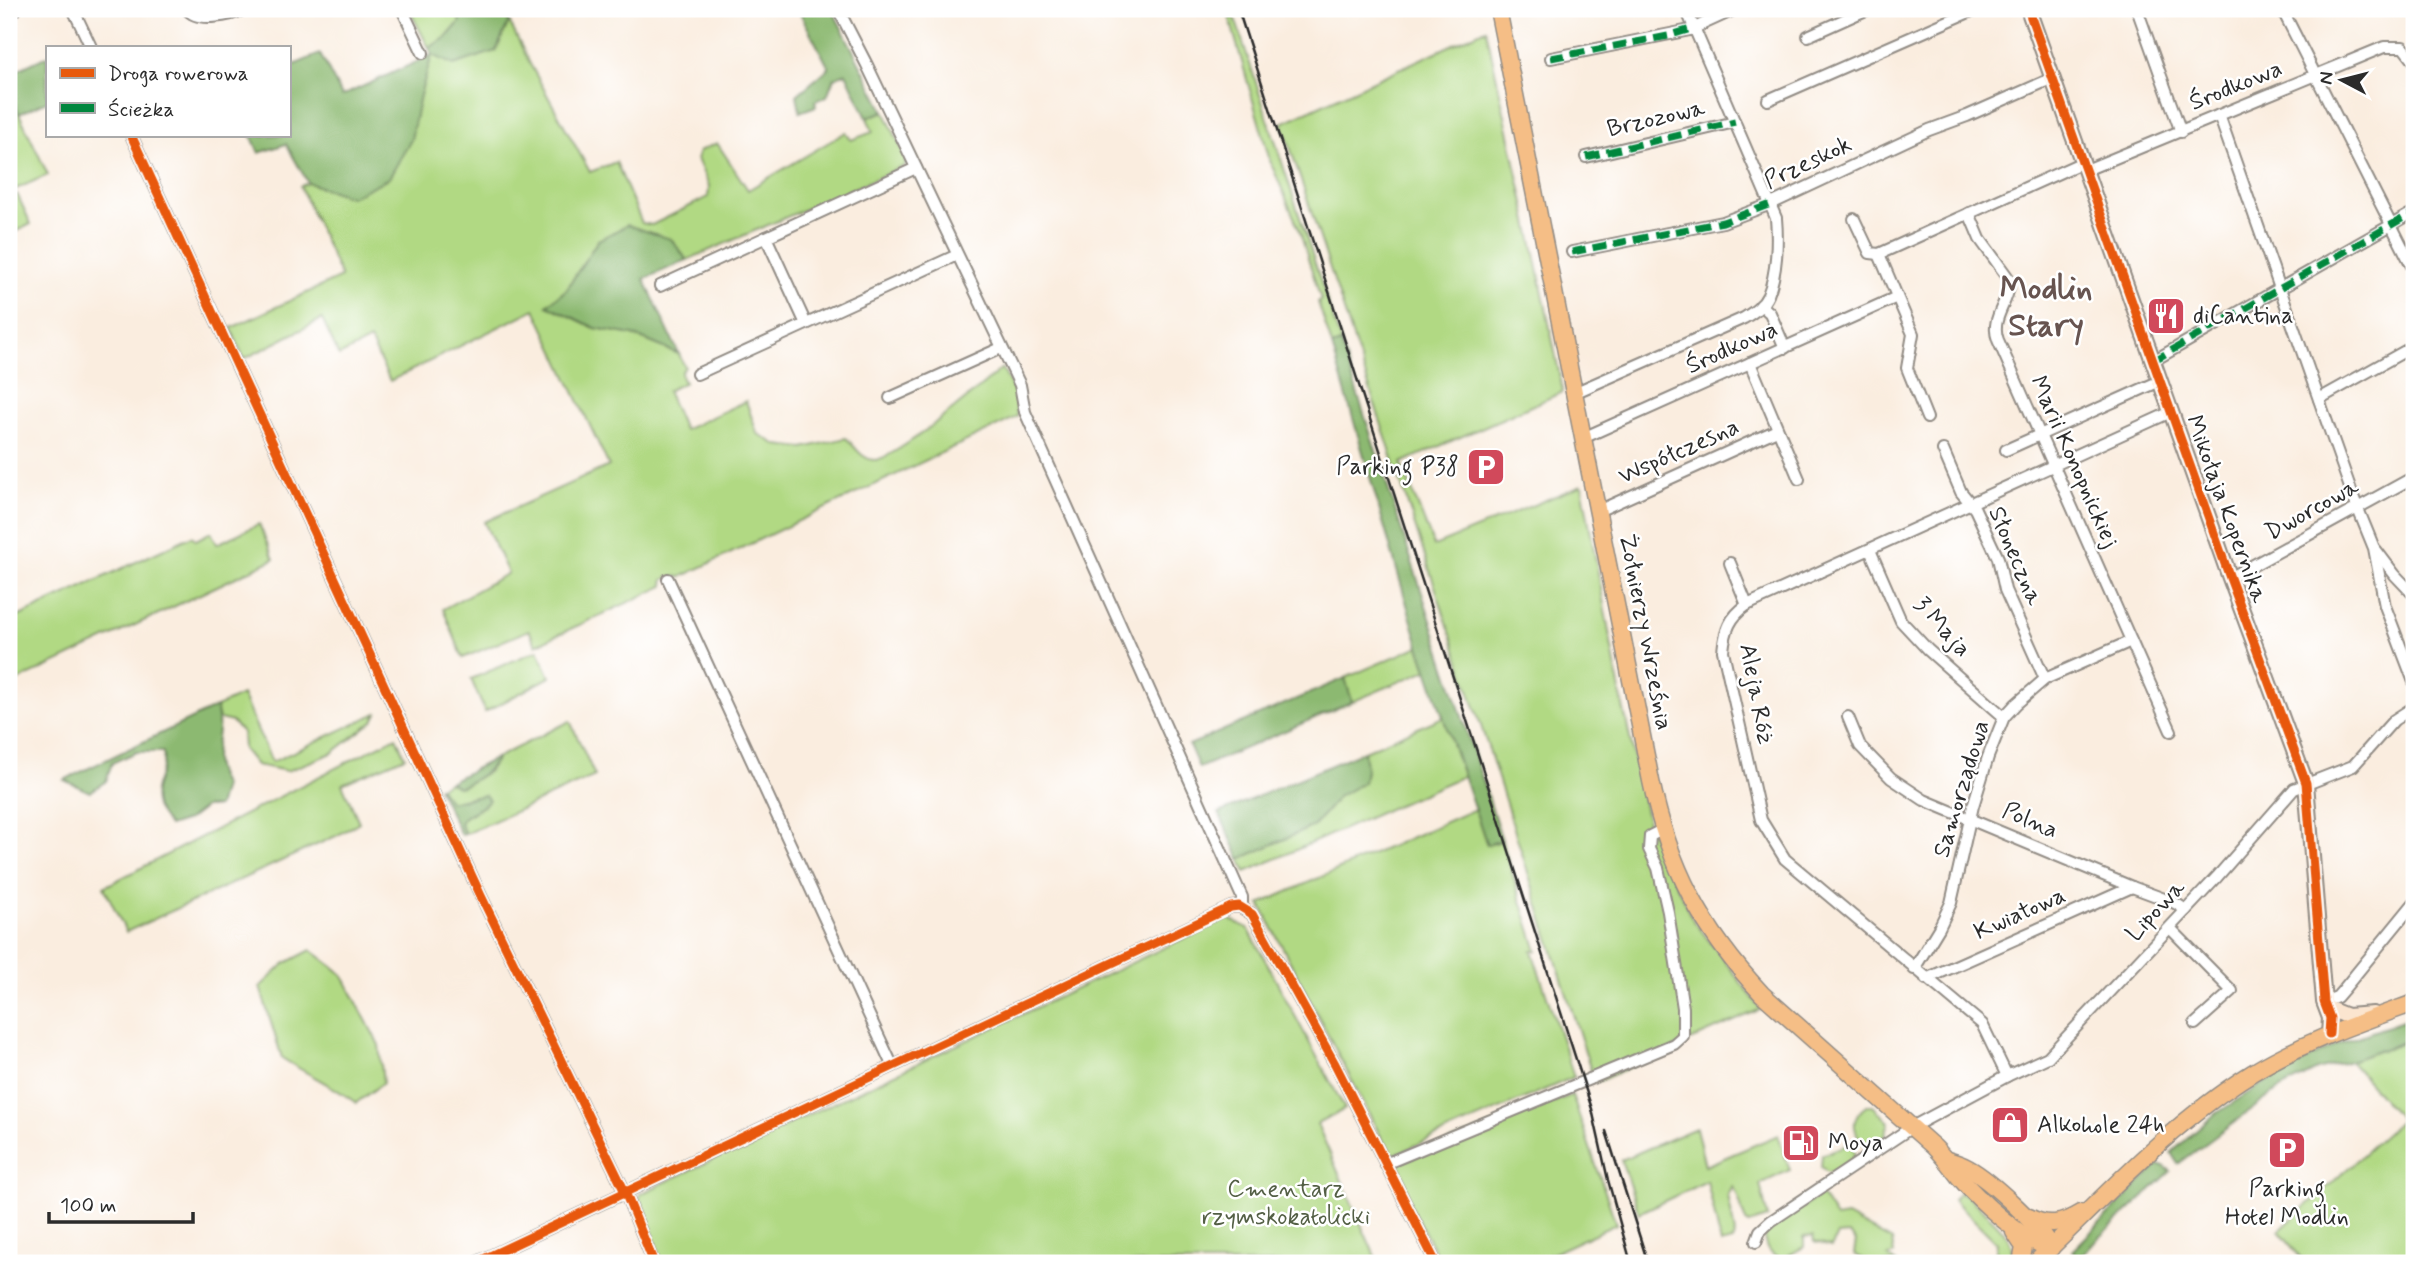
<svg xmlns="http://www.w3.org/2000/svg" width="2423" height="1272" viewBox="0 0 2423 1272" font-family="Mynerve,sans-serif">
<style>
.green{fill:#b1d983;stroke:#6e8257;stroke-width:2}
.forest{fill:#8cb971;stroke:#5c724e;stroke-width:2}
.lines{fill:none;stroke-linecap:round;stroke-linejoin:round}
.street-casing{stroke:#928c85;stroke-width:14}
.secondary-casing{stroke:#928c85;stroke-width:18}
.primary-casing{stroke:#928c85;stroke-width:19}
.street{stroke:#fff;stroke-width:10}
.secondary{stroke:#fbe5cf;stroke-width:14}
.primary{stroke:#f5be86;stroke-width:16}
.rail{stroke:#2b2b2b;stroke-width:2.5}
.quiet{stroke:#00873e;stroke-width:7;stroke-dasharray:14 7;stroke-linecap:butt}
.cycleway-casing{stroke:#fff;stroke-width:13}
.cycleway{stroke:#e8590c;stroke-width:9}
.labels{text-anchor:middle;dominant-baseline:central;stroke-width:5;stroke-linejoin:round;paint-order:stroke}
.street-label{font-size:24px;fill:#2b2b2b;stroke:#fff}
.poi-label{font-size:24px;fill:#2b2b2b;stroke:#fff;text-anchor:start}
.park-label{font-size:24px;fill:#535f45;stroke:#fff}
.district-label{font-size:32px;font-weight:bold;fill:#675450;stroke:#fff}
</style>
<rect width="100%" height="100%" fill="#fff"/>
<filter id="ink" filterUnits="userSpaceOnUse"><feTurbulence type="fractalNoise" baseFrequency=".0143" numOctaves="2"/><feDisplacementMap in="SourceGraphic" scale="14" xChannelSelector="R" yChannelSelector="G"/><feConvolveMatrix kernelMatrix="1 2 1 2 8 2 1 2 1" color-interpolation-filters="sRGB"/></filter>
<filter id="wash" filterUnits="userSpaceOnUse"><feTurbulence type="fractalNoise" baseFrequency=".00686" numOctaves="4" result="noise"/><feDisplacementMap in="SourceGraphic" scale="28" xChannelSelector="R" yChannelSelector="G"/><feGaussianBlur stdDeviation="1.57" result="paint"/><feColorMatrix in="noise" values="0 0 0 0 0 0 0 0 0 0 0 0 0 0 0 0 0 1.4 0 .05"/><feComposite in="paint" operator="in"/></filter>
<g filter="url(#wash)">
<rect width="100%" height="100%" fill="#faeddf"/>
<!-- green -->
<g class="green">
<path d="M409 9C427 9 439 14 457 11L460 22 447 37 429 48Z"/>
<polygon points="1227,9 1232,9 1341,343 1332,346 1318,302 1321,300 1299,229 1270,161"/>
<path d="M509 21 530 64 590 172 616 162 642 223 652 225 708 197 709 186 697 159 699 151 717 143 748 190 846 132 851 140 873 132 867 118 884 111 906 158 905 166 687 260 671 239 598 240 566 290 547 305 595 328 633 335 679 354 685 367 681 372 682 379 685 382 667 391 684 430 746 401 757 433 777 445 803 448 846 438C855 446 862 460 875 460 897 458 982 386 1002 368L1015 393 1017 417 681 577 672 576 663 580 664 586 536 645 529 630 463 658 443 609 508 573 484 522 609 466 535 309 390 381 370 340 339 356 322 319 244 359 231 328 341 277 300 186 308 183 351 197 420 95 432 54 496 51Z"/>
<polygon points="1486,29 1534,249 1563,392 1401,463 1434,546 1582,485 1619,687 1648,823 1691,917 1761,1009 1595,1083 1489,750 1282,123"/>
<polygon points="9,92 48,175 9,192"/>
<polygon points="17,194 31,224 13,233 9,223 9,198"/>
<polygon points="259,524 274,559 9,685 9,621 192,536 196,540 211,532 217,544"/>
<polygon points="1419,646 1427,670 1352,702 1345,678"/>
<polygon points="538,650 550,677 485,712 471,679"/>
<polygon points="242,695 272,762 377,713 373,721 332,753 287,771 256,765 243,749 242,732 232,722 219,719 216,707"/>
<polygon points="1443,717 1463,776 1246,872 1240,859 1314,826 1339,796 1364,782 1366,769 1364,751"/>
<polygon points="570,721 595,776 465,834 460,823 462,818 484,806 474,796 449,802 439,787 449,782 459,786 488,772 498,757"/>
<polygon points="396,737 405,757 342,784 359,822 338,835 126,932 104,887"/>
<polygon points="1475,809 1487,845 1502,841 1537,951 1532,951 1574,1077 1391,1156 1260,904"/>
<polygon points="1227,918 1248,928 1345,1109 1317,1124 1378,1263 661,1263 639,1208 640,1194"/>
<path d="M311 950 342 974 379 1045 383 1083 356 1103C333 1085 306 1074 282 1058L260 987 284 964Z"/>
<polygon points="2414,1038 2414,1263 2305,1263 2279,1231 2401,1120 2350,1061"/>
<polygon points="1572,1095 1616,1224 1532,1263 1441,1263 1390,1167 1454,1140"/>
<path d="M1866 1106H1873L1889 1122 1884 1138 1873 1146 1863 1144C1852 1129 1851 1118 1866 1106Z"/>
<path d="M1696 1128 1705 1166 1778 1135 1790 1170 1760 1184 1768 1218 1748 1224C1740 1213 1741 1197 1733 1187L1728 1195 1735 1234 1732 1241 1721 1244 1707 1181 1639 1213 1621 1160Z"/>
<polygon points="1848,1144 1853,1147 1855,1157 1835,1172 1827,1172 1821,1167 1822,1155"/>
<path d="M1958 1193 1965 1194C1983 1212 2020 1235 2011 1263H1991L1995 1260 1997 1243 1953 1199Z"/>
<path d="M1821 1195 1836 1218 1847 1216 1892 1241 1894 1254 1888 1257 1896 1263H1871L1854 1254 1856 1241 1849 1234 1838 1235 1831 1247 1814 1242 1813 1236 1804 1237V1247L1782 1259C1769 1255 1766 1250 1764 1237L1770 1229Z"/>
</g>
<!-- forest -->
<g class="forest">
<polygon points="429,9 503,9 509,21 496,51 454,65 432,55 420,95 411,140 389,178 351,197 308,183 286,144 259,153 251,135 289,135 289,67 320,54 342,96 432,55 429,48 447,37 460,22 457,11 440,14"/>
<polygon points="798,9 832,9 884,111 867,118 846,73 834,78 827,96 815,101 816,106 800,112 797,95 829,68"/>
<polygon points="47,56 47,101 19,114 9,91 9,74"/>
<polygon points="627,225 671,239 687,260 644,279 679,354 633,335 595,328 547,305 566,290 598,240"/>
<polygon points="1341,343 1502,840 1487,845 1419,646 1332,346"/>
<polygon points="1345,678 1352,702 1199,768 1189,745"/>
<path d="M216 707C225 738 204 755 224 786L218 807H205L188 820 169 826C165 820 158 813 156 807 149 786 167 771 163 752H136L112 763 106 781 90 792 64 780Z"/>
<polygon points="1364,751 1366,769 1364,782 1339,796 1314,826 1240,859 1219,813"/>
<path d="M498 757C487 773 477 780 459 787L449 782Z"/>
<path d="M439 787 450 802 485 795 489 800C481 811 466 811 460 823L465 834 461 835 438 788Z"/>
<polygon points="2414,1017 2414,1038 2350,1061 2317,1070 2278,1090 2178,1164 2171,1153 2214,1115 2262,1084 2338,1044"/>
<polygon points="2157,1166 2164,1166 2171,1171 2079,1257 2072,1251"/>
</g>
</g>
<g filter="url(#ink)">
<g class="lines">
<!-- street casing -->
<g class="street-casing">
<g id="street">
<polyline points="73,9 91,47"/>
<path d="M187 9C197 23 231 16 245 9"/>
<polyline points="402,9 423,53"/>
<polyline points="838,9 867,65 1020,385 1025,412 1242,897 1242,907"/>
<polyline points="2137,9 2181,132"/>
<polyline points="2282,9 2414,270"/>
<polyline points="1808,36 1868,9"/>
<polyline points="1551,58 1690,30 1736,9"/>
<polyline points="1768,100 1976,9"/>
<polyline points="2219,115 2354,499 2374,548 2385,606 2414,682"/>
<polyline points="131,135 481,896 625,1192 654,1263"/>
<polyline points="1586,157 1735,122"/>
<polyline points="2086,170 2384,47 2403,47 2414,61"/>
<path d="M1969 213 1980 239 2009 279C2011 302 1989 317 1998 340L2171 731"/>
<polyline points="1854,219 1870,253 1879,254"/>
<polyline points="766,237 806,324"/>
<polyline points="1572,252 1723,222 1771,204 1929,130 1967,116 2053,78"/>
<polyline points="1879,254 2083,162"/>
<polyline points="1879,254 1913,334 1907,368 1927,418"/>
<polyline points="660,286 916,168"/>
<polyline points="1761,305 1770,313 1785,348"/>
<polyline points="2153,361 2414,212"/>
<polyline points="1750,363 1799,479"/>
<polyline points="697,374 957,255"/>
<path d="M1574 393 1744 318C1754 312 1763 306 1768 295 1777 273 1778 241 1776 218L1686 9"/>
<polyline points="890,398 1001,348"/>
<polyline points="2319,399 2414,346"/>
<polyline points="1583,438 1897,297"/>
<polyline points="1943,450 1961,492 1975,509 1998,558 2005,590 2045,679"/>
<polyline points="2006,450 2160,381"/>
<polyline points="1598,511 1777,430"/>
<polyline points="1870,550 1901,621 1928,650 2004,717"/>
<polyline points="2376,550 2395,575 2414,595"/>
<polyline points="1730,563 1747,605"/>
<polyline points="2230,578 2414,477"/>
<polyline points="668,579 892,1065"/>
<polyline points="1848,717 1860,746 1891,778 1924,800 2132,887 2175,903 2186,910"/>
<polyline points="2170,928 2232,991 2195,1024"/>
<polyline points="1914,969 1939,928 1951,903 1973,806 1988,757 2004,717 2016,704 2045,679 2131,641"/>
<polyline points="1926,979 2132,887"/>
<polyline points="2324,1002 2337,997 2343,990 2414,903"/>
<path d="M2007 1076 1982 1024 1785 859 1761 820 1723 651C1725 630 1730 617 1747 605L2171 412"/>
<polyline points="1385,1164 1674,1044 1683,1036 1683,1008 1668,912 1658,868 1649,849 1650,836 1662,830"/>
<polyline points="1756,1242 1760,1231 1771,1221 1912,1127 2007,1076 2048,1057 2217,877 2294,789 2353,766 2394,720 2414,707"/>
<polyline points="475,1263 1231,907 1239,906 1252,914 1335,1064 1436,1263"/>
</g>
</g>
<!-- secondary casing -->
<g class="secondary-casing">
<g id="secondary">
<polyline points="2028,9 2230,578 2306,783 2324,1002 2330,1018 2329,1034"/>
<polyline points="9,11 14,9"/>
<polyline points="2327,1008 2347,1016 2373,1014"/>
</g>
</g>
<!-- primary casing -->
<g class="primary-casing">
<g id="primary">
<path d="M1498 9 1651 781C1669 867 1702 930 1762 994L1934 1147C1944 1157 1951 1167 1959 1177 1978 1199 2023 1242 2051 1248"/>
<path d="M1947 1160C1954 1162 1961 1164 1968 1168 1990 1180 2040 1226 2051 1248"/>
<path d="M2029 1217C2048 1227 2062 1224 2080 1213"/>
<polyline points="2014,1232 2024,1247 2021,1263"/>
<path d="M2035 1263C2104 1197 2170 1124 2252 1073 2303 1042 2359 1023 2414 1003"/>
</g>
</g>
<!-- street -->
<use href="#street" class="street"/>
<!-- secondary -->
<use href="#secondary" class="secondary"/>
<!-- primary -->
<use href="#primary" class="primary"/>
<!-- rail -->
<g class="rail">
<polyline points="1238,9 1592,1109 1608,1180 1631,1263"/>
<polyline points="1606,1131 1648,1263"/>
</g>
<!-- quiet -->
<g class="quiet">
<polyline points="1551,58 1668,36 1694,28"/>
<polyline points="1586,157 1735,122"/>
<polyline points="1572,252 1723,222 1771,204"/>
<polyline points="2153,361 2414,212"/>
</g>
<!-- cycleway casing -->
<g class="cycleway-casing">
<g id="cycleway">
<polyline points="2028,9 2230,578 2306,783 2324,1002 2330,1018 2329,1034"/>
<polyline points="131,135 481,896 625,1192 654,1263"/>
<polyline points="475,1263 1231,907 1239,906 1252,914 1335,1064 1436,1263"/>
</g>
</g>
<!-- cycleway -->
<use href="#cycleway" class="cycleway"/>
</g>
</g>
<!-- icons -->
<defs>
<g id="restaurant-square" transform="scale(2.0125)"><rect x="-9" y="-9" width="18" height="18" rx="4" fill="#d1495b" stroke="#fff"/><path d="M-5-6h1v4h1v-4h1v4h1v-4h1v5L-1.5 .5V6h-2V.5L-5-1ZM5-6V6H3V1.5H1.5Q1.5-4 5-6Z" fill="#fff"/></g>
<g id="parking-square" transform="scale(2.0125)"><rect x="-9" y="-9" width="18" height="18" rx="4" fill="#d1495b" stroke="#fff"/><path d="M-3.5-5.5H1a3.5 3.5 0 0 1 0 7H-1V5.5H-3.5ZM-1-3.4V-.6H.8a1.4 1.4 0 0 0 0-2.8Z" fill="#fff"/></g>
<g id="shop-square" transform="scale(2.0125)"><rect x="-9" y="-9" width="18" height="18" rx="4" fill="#d1495b" stroke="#fff"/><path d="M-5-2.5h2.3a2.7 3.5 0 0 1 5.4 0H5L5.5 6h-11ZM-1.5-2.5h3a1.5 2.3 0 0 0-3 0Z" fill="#fff"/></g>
<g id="fuel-square" transform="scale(2.0125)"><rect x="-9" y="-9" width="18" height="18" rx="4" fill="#d1495b" stroke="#fff"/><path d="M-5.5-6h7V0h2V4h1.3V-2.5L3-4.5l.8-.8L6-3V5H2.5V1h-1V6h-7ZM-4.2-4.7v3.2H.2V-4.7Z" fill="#fff"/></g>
</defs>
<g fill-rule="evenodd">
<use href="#restaurant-square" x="2166" y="316"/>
<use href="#parking-square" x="1486" y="467"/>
<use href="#shop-square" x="2010" y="1125"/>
<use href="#fuel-square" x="1801" y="1143"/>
<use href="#parking-square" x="2287" y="1150"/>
</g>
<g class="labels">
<!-- street labels -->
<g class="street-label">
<text transform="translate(2236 86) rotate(-22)">Środkowa</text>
<text transform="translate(1656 119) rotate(-13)">Brzozowa</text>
<text transform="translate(1808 163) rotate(-25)">Przeskok</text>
<text transform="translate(1732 348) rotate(-24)">Środkowa</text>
<text transform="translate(1679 452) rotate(-24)">Współczesna</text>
<text transform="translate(2074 462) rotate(66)">Marii Konopnickiej</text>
<text transform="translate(2226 509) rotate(70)">Mikołaja Kopernika</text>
<text transform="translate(2312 510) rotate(-29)">Dworcowa</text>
<text transform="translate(2015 556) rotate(67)">Słoneczna</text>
<text transform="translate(1942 627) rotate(48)">3 Maja</text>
<text transform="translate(1645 632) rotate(79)">Żołnierzy Września</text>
<text transform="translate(1756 694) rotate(79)">Aleja Róż</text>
<text transform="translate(1962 789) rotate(-73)">Samorządowa</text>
<text transform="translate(2030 821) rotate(23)">Polna</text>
<text transform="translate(2156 911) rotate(-47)">Lipowa</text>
<text transform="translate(2020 914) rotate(-24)">Kwiatowa</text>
</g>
<!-- poi labels -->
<g class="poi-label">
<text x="2193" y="316">diCantina</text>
<text x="1459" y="467" text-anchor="end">Parking P38</text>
<text x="2037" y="1125">Alkohole 24h</text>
<text x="1828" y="1143">Moya</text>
<text x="2287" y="1189" text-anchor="middle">Parking<tspan x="2287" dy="28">Hotel Modlin</tspan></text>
</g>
<!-- park labels -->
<g class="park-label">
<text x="1286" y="1189">Cmentarz<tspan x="1286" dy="28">rzymskokatolicki</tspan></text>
</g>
<!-- district labels -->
<g class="district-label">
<text x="2046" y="289">Modlin<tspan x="2046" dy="37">Stary</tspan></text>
</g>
</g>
<!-- margin -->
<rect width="2423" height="1272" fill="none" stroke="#fff" stroke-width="35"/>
<!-- legend -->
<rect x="46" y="46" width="245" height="91" fill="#ffffff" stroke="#aaaaaa" stroke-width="2"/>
<rect x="60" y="68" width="35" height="10" fill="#e8590c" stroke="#aaaaaa" stroke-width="2"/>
<text x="108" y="80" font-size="21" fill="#2b2b2b">Droga rowerowa</text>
<rect x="60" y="103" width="35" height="10" fill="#00873e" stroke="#aaaaaa" stroke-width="2"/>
<text x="108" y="116" font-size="21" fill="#2b2b2b">Ścieżka</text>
<!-- north arrow -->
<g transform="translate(2342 80) rotate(277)" stroke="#ffffff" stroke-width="5" paint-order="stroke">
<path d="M0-5L12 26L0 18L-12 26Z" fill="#2b2b2b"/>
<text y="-10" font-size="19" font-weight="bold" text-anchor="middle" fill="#2b2b2b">N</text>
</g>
<!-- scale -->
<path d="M49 1212v10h144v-10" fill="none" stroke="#2b2b2b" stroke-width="3.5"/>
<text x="60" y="1212" font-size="21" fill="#2b2b2b" stroke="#ffffff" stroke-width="5" paint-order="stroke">100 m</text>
</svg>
